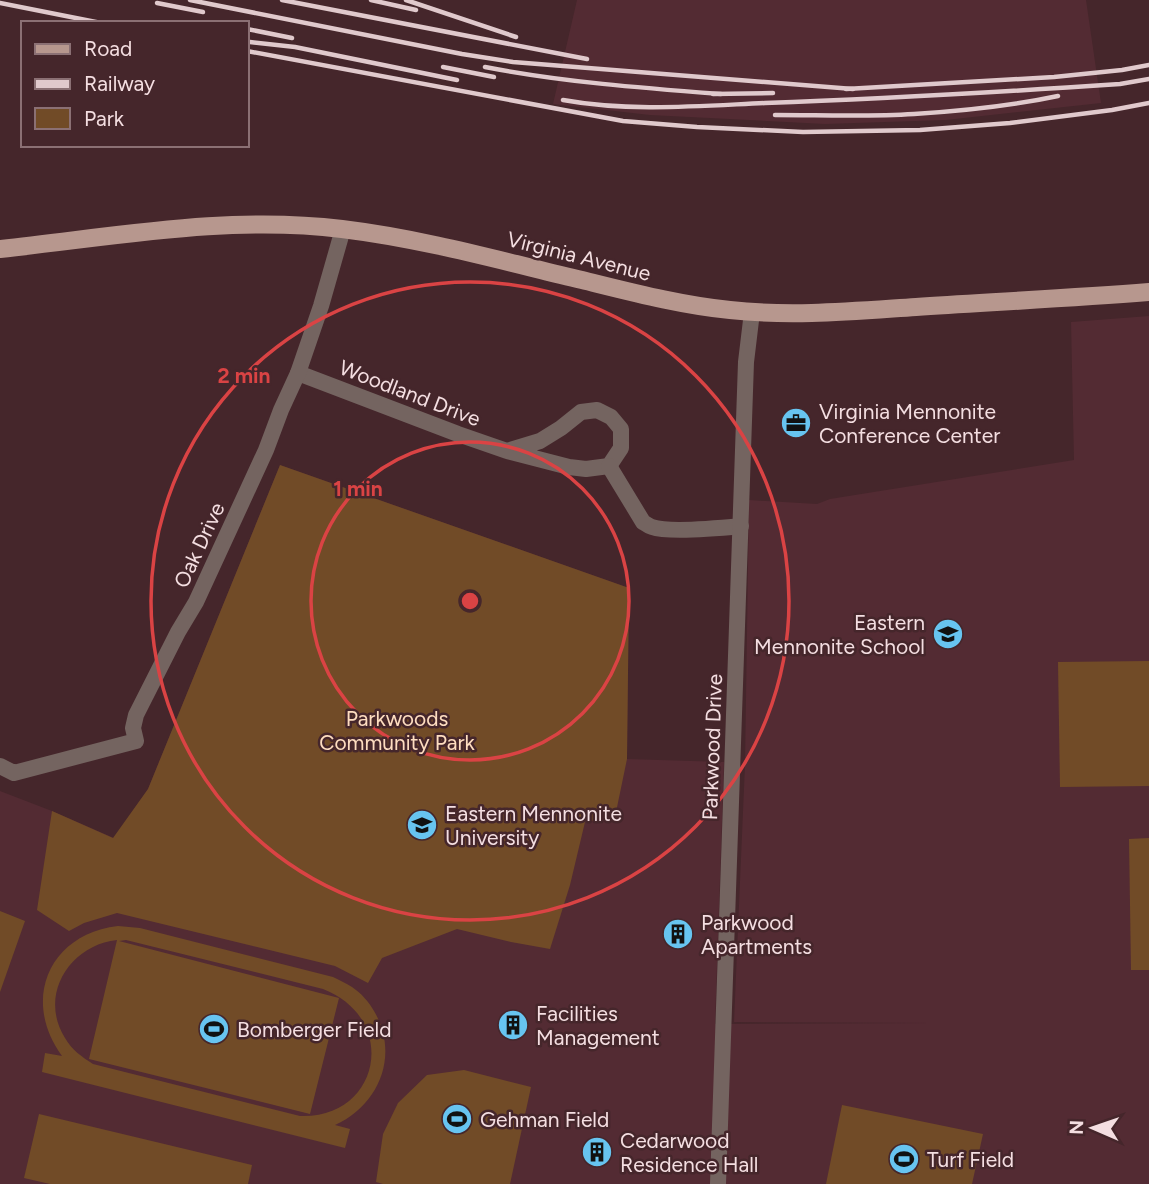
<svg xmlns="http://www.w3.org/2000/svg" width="1149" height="1184" viewBox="0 0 1149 1184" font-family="Figtree,sans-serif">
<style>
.built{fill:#532b33}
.green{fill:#714b27;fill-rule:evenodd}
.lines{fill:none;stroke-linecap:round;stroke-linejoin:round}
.minor{stroke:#746460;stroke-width:16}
.major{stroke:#b7978e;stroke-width:18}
.rail{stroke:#e0c9cc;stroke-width:4.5}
.ring{fill:none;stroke:#da4344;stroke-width:3.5}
.labels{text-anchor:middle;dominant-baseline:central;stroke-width:5;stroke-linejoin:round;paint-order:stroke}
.street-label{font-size:21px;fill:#f4dee1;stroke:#45262b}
.poi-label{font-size:21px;fill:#f4dee1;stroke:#45262b;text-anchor:start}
.park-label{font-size:21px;fill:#feddc0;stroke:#45262b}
.centre{fill:#da4344;stroke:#45262b;stroke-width:3.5}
.ring-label{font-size:21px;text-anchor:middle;font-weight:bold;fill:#da4344;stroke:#45262b;stroke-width:5;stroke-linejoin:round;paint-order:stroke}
</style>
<rect width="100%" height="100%" fill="#45262b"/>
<!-- built -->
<g class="built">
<polygon points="577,0 1086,0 1101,103 946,120 825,124 650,115 553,104"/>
<polygon points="1149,316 1149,1184 0,1184 0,791 52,811 114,838 148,789 280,465 629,588 627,759 724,762 715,1024 934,1023 734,1022 745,765 749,500 817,504 830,499 1074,460 1071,322"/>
</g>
<!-- green -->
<g class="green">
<polygon points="280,465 629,588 627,759 615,817 585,822 570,885 550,949 511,942 457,929 382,958 368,983 335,966 117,913 84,923 69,931 37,910 52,811 113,838 148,789"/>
<polygon points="1149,661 1149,786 1060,787 1058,662"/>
<polygon points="1149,838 1149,970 1131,970 1129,839"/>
<polygon points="0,911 25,921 0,992"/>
<path d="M118 926 140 928 333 977C339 980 346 983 352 987 361 993 369 1002 374 1011 400 1055 379 1105 335 1125L350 1129 345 1148 42 1072 45 1053 62 1056C21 1000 49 934 118 926ZM117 940 89 1059 310 1114 339 998 119 941 126 940 323 989C400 1019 380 1119 300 1116L93 1064C82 1057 72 1050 65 1038 38 995 70 945 117 940Z"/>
<polygon points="464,1070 531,1087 510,1184 383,1184 376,1182 383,1134 398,1103 427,1075"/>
<polygon points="842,1105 983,1134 972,1184 826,1184"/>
<polygon points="39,1114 252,1165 248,1184 50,1184 24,1178"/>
</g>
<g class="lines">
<!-- minor -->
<g class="minor">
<polyline points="298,373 458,434 507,451 540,441 561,428 581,412 597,410 611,417 621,429 621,448 609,466 586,469 569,467 507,451"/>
<path d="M609 466 643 522C646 524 648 526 652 527 669 533 721 528 741 526"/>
<polyline points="0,766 14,773 136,741 133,728 136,715 178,632 196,602 266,450 281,410 298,373 321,306 343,229"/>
<polyline points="718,1184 746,362 752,312"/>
</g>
<!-- major -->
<path class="major" d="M0 249C114 237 227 215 342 229 424 239 502 261 582 280 631 292 680 305 730 310 792 317 855 311 916 307 994 302 1071 298 1149 292"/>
<!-- rail -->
<g class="rail">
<polyline points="190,0 462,54 513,62 853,89"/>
<polyline points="282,0 587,59"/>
<polyline points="371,0 416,10"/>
<polyline points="406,0 516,37"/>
<polyline points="0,3 101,23"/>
<polyline points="157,3 203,12"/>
<polyline points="247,29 292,38"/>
<polyline points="250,42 295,47 457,80"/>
<polyline points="247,51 623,121 697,127 803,132 920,130 1010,123 1112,110 1149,103"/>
<polyline points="443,67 494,77"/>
<path d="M485 67C563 82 642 88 721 94"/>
<polyline points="846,89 1054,77 1122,70 1149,65"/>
<polyline points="713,94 773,93"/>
<path d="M563 100C629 112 698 106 765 103 883 99 1001 92 1120 84L1149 79"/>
<path d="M775 115C821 115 868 117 914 114 962 111 1011 106 1058 96"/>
</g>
</g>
<!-- distance rings -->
<g class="ring">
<circle cx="470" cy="601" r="159"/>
<circle cx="470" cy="601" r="319"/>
</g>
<!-- icons -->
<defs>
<g id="office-disc" transform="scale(1.575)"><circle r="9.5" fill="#67c4f0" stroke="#45262b"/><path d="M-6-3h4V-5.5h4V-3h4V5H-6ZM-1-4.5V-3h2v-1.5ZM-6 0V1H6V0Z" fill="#111"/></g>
<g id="school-disc" transform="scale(1.575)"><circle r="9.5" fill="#67c4f0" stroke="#45262b"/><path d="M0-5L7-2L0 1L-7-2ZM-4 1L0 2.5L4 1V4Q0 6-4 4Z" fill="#111"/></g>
<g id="university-disc" transform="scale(1.575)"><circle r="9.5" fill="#67c4f0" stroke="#45262b"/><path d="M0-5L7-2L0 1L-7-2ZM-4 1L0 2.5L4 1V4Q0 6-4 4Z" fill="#111"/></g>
<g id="building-disc" transform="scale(1.575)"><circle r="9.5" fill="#67c4f0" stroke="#45262b"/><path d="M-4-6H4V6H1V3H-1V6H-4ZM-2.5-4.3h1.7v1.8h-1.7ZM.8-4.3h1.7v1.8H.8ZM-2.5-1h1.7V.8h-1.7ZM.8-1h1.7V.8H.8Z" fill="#111"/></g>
<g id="stadium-disc" transform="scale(1.575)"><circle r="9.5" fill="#67c4f0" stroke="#45262b"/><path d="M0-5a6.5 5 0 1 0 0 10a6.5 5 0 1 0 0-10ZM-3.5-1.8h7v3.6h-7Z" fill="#111"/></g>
</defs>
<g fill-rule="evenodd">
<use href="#office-disc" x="796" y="423"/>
<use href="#school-disc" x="948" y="634"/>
<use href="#university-disc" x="422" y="825"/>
<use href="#building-disc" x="678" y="934"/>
<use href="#building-disc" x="513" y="1025"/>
<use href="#stadium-disc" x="214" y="1029"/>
<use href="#stadium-disc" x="457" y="1119"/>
<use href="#building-disc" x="597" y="1152"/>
<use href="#stadium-disc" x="904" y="1159"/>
</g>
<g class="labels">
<!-- street labels -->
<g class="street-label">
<text transform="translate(579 256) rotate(14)">Virginia Avenue</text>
<text transform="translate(410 393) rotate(21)">Woodland Drive</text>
<text transform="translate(199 545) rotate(-65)">Oak Drive</text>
<text transform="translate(712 747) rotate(-88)">Parkwood Drive</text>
</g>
<!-- poi labels -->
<g class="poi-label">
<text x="819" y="411">Virginia Mennonite<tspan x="819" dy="24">Conference Center</tspan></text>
<text x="925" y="622" text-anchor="end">Eastern<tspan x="925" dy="24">Mennonite School</tspan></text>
<text x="445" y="813">Eastern Mennonite<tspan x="445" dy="24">University</tspan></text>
<text x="701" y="922">Parkwood<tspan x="701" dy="24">Apartments</tspan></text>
<text x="536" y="1013">Facilities<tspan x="536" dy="24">Management</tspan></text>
<text x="237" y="1029">Bomberger Field</text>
<text x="480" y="1119">Gehman Field</text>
<text x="620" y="1140">Cedarwood<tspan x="620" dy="24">Residence Hall</tspan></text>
<text x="927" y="1159">Turf Field</text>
</g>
<!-- park labels -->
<g class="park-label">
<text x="397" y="718">Parkwoods<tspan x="397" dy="24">Community Park</tspan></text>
</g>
</g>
<circle cx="470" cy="601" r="10" class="centre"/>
<g class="ring-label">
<text x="244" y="383">2 min</text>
<text x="358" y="496">1 min</text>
</g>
<!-- legend -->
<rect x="21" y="21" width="228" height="126" fill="#45262b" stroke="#8b7074" stroke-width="2"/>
<rect x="35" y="44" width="35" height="10" fill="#b7978e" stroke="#8b7074" stroke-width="2"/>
<text x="84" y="56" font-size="21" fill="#f4dee1">Road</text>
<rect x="35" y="79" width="35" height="10" fill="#e0c9cc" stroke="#8b7074" stroke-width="2"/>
<text x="84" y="91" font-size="21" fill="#f4dee1">Railway</text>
<rect x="35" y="108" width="35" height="21" fill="#714b27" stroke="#8b7074" stroke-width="2"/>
<text x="84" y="126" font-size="21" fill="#f4dee1">Park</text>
<!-- north arrow -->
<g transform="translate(1093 1128) rotate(272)" stroke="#45262b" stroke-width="5" paint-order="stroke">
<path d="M0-5L12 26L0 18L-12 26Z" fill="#f4dee1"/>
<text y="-10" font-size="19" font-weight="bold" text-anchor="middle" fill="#f4dee1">N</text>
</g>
</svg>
